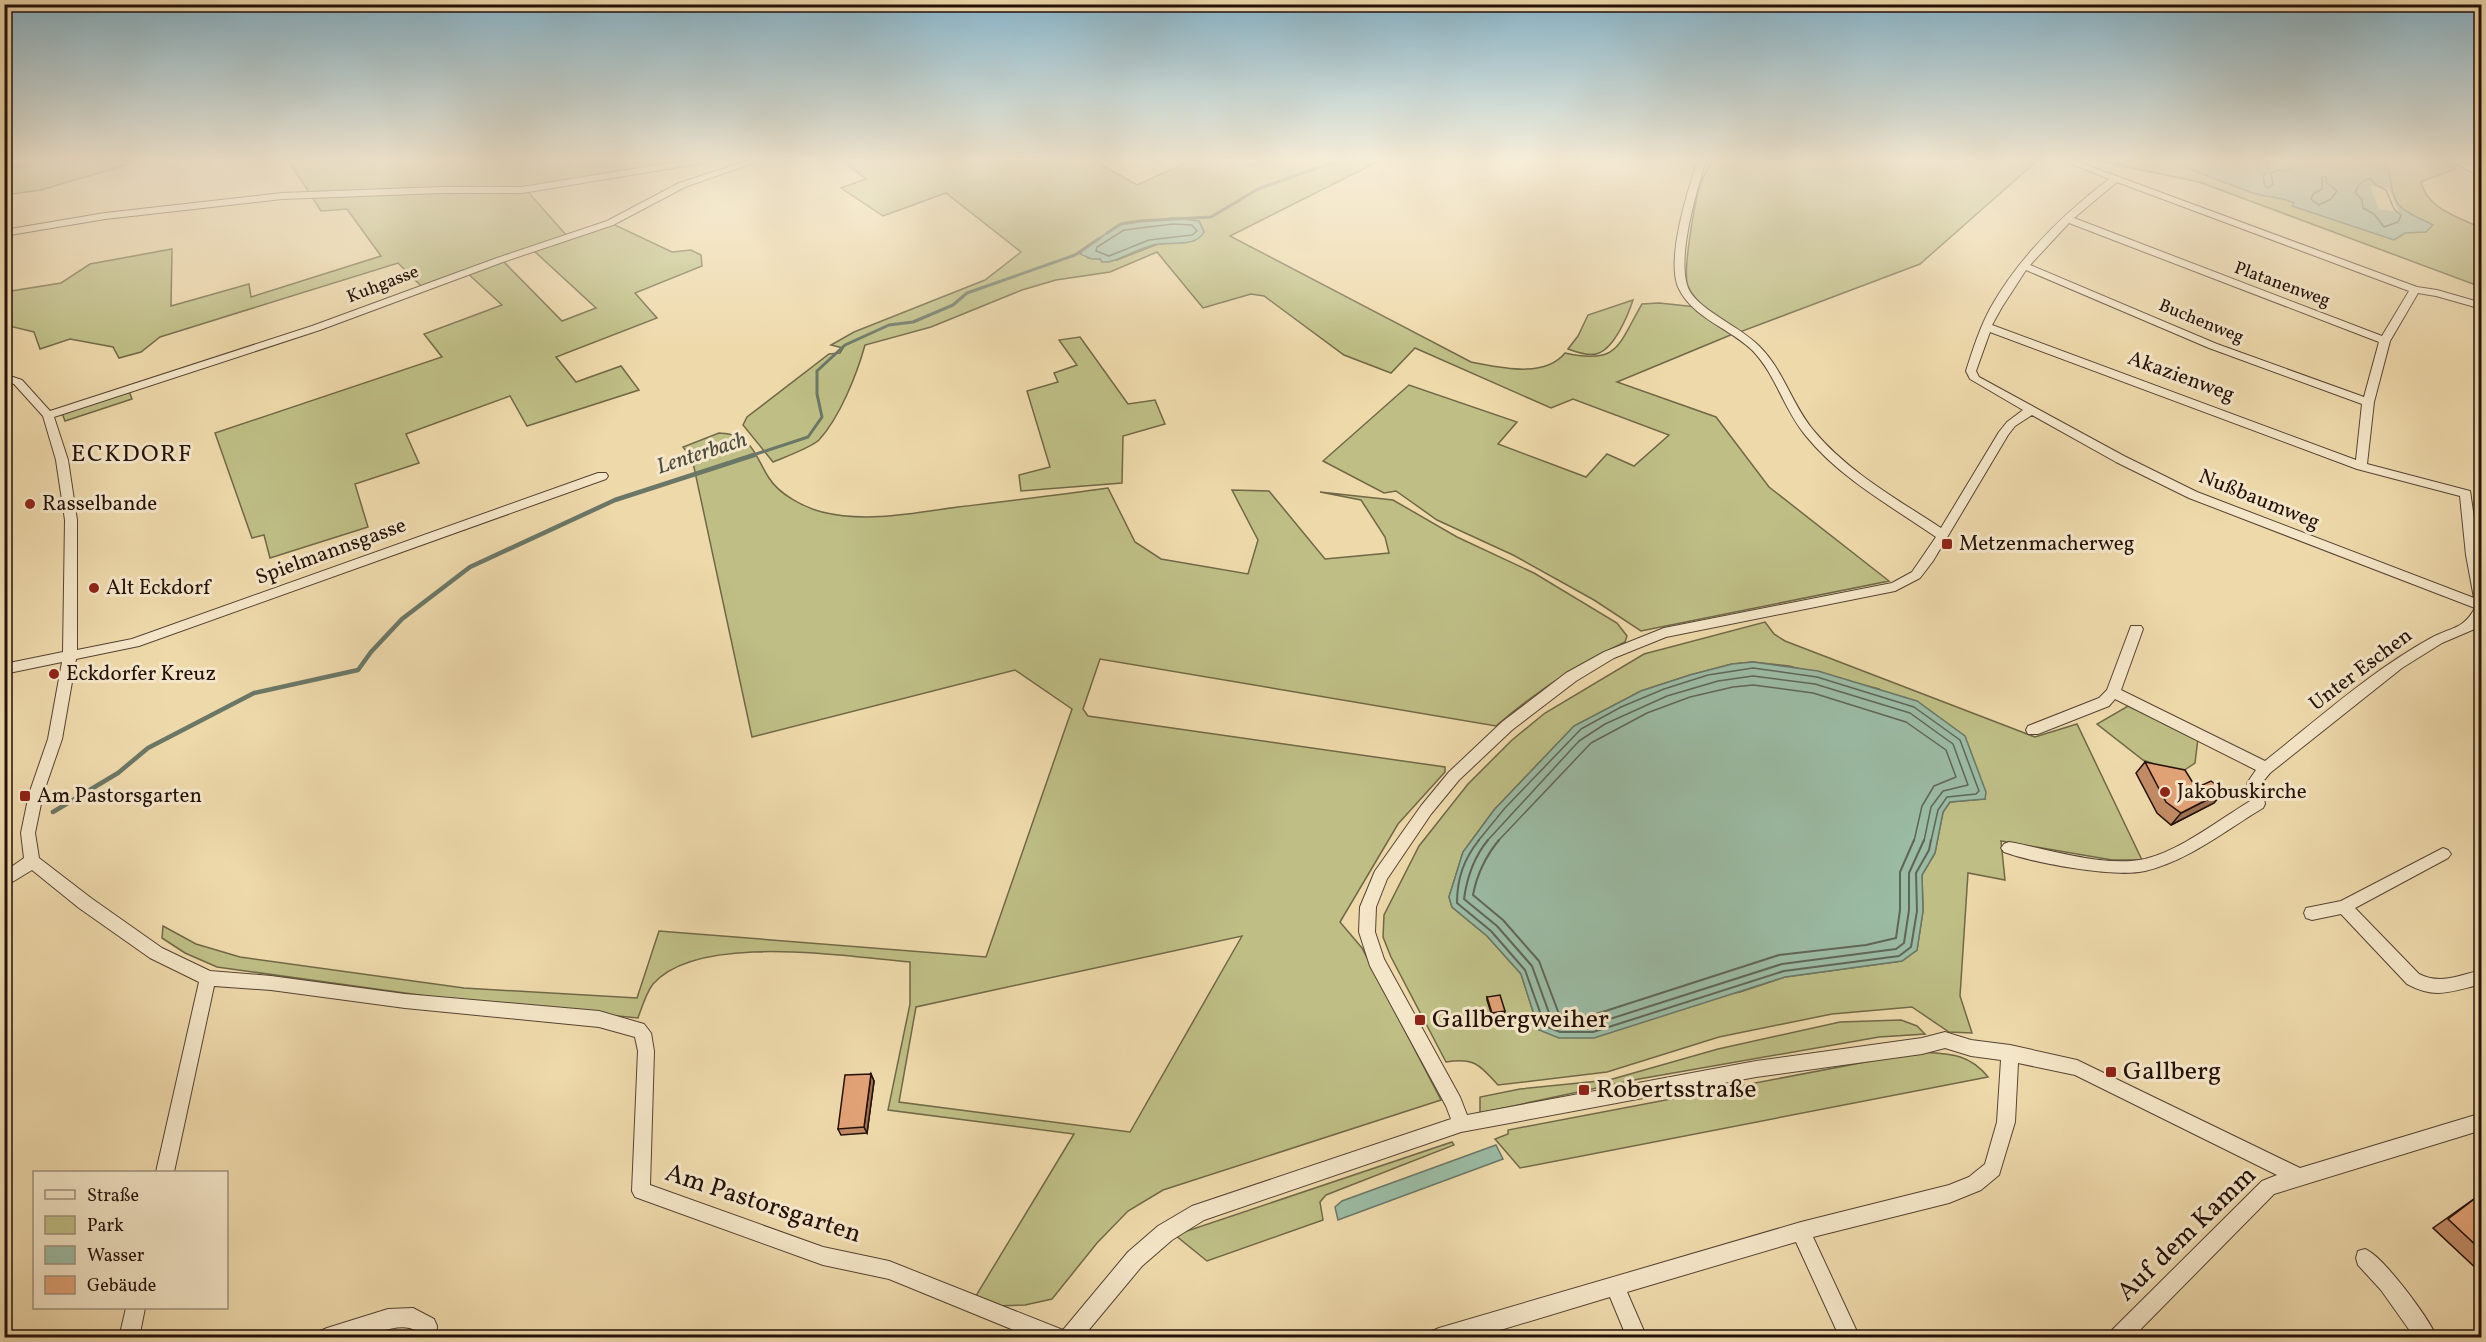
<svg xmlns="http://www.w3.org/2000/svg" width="2486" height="1342" viewBox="0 0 2486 1342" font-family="Vollkorn,serif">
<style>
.green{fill:#bebe85;stroke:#716847;stroke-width:1.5;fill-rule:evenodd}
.water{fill:#9bbba4;stroke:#6b7766;stroke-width:1.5}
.pier{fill:#eed9ab}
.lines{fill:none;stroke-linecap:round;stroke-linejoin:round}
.shore-far1{stroke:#606656;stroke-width:1.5}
.shore{stroke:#606656;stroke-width:2}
.stream-far1{stroke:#6b7766;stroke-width:3}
.stream{stroke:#6b7766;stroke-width:4.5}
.minor-casing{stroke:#564332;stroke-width:2}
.motorway-casing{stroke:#241109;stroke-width:2}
.minor{fill:#f4e6c8;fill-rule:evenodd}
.motorway{fill:#e7bc76;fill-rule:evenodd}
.wall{fill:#c28b65;stroke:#241109;stroke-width:1.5}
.shaded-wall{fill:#9e7153;stroke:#241109;stroke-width:1.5}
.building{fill:#e1a276;stroke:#241109;stroke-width:1.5}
.poi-dot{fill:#8f2418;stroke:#f4e6c8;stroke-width:2}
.labels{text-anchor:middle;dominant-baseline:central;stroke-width:6;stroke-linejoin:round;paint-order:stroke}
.far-street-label{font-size:18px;fill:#241109;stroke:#f4e6c8}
.street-label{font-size:21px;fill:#241109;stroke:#f4e6c8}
.poi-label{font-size:21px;fill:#241109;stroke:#f4e6c8;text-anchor:start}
.water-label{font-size:22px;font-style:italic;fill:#4e4c3f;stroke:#f4e6c8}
.quarter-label{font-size:24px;letter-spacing:1.5px;fill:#241109;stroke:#f4e6c8}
.near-poi-label{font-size:26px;fill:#241109;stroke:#f4e6c8;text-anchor:start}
.near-street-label{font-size:26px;fill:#241109;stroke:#f4e6c8}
</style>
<rect width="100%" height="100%" fill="#eed9ab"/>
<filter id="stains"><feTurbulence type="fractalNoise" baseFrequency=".00333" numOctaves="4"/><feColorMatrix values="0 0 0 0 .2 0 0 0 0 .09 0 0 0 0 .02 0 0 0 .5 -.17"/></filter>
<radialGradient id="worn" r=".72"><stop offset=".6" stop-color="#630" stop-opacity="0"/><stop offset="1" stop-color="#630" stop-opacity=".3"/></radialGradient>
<!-- green -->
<g class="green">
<polygon points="53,160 143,160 41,190 5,195 5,171"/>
<polygon points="288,160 694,160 626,170 528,192 567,236 500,258 562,321 596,308 533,250 613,224 672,252 691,250 701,255 702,266 635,293 657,318 556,357 576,382 621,366 639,390 527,426 510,396 406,434 419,463 355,484 368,527 270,558 264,535 252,538 215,433 442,357 424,334 502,305 464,270 421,286 398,263 160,337 141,352 119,358 113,347 70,339 40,349 34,332 5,325 5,292 61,283 90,264 172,249 171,306 249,284 251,297 381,256 347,209 321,211"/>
<path d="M842 160H1093L1137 185 1192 160H1239L1249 165 1270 160H1381L1230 236 1471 362C1499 367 1544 379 1565 353 1619 365 1618 345 1642 304L1659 303 1697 307 1733 334 1617 382 1716 417 1769 487 1889 581 1641 631 1594 600 1513 555 1437 520 1396 491 1384 493 1323 461 1409 385 1517 422 1498 444 1586 477 1607 454 1634 466 1669 435 1573 399 1551 408 1415 348 1391 373 1344 355 1264 296 1251 294 1203 308 1157 252 1110 272 1056 280 1022 290 931 327 865 345C857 374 840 417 819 440 810 448 785 457 773 462L743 425 747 417 829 354 840 353 843 348 831 345 854 332 985 280 1021 252 946 193 883 216 841 188 866 179ZM1173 218 1199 221 1204 232 1194 241 1158 244 1117 260 1088 258 1087 256 1121 224Z"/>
<path d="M1712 160H2038L1920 264 1740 332C1724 320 1696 306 1688 286 1682 272 1695 202 1700 185 1703 177 1708 168 1712 160Z"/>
<path d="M2094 160H2438L2455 169 2421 182C2427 209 2459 217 2481 228V287L2199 182Z"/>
<path d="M1633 300C1628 315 1614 350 1596 354 1588 356 1576 352 1568 349L1578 336 1588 315Z"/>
<polygon points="1080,337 1128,404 1155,400 1165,424 1123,436 1122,483 1021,491 1019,475 1050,467 1027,391 1058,382 1054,373 1077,365 1059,340"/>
<polygon points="129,391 132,399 65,421 62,413"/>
<path d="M719 433C753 434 753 453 769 478 779 494 803 507 822 512 866 523 914 513 958 507 1008 501 1058 495 1108 488L1135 542 1161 559 1248 574 1258 540 1232 490 1269 491 1325 559 1389 553 1385 537 1361 500 1320 492 1393 500 1457 537 1534 573 1617 623 1627 636 1625 642C1578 664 1535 692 1496 726L1100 659 1083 709 1088 716 1445 767V772L1398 824 1340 922 1362 948 1441 1100 1163 1190 1128 1211 1097 1243 1052 1299 1025 1305 996 1306 974 1299 1074 1134 888 1110 910 1004V962C846 957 699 932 653 984 646 993 642 1007 638 1018L455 1000 217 967 185 953 162 938 163 926 196 944 240 957 464 988 637 998 659 931 986 957 1072 709 1015 670 752 737 692 458 683 447ZM1242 936 1130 1132 899 1102 916 1007Z"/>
<path d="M1765 622 1774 634 1785 641 2035 737 2077 724 2142 860H2112L2001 841 2005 880 1968 873 1960 996 1972 1033 1949 1032 1912 1007 1832 1014 1719 1037 1607 1072 1498 1085C1480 1065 1474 1057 1446 1062L1391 957 1383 937 1384 915 1419 846 1468 784 1512 740 1545 713 1644 654ZM1753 662 1789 666 1879 689 1985 799 1950 802 1943 812 1935 853 1922 875 1923 911 1917 950 1902 961 1785 977 1740 992 1539 1030 1521 974 1487 936 1452 907 1449 897 1463 852 1494 810 1574 726 1641 691 1690 675 1732 664Z"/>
<polygon points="2128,706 2198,738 2195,763 2180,773 2143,760 2097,724"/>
<polygon points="1901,1020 1917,1026 1925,1034 1879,1037 1639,1079 1480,1113 1480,1097 1520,1089 1609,1080 1718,1049 1840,1022"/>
<path d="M1918 1052C1947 1054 1968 1052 1988 1077L1520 1168 1495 1139 1508 1134V1130Z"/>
<polygon points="1452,1142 1454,1145 1326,1195 1320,1202 1323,1220 1207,1261 1175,1235"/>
</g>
<!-- water -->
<g class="water">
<path d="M2165 160H2201L2208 162 2209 160H2361L2383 170 2386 168 2377 160H2383C2394 173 2388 192 2399 205 2406 214 2423 219 2433 225L2426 232 2405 233 2394 240 2292 206 2294 203C2280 196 2268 198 2253 193 2224 183 2195 170 2165 160Z"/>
<path d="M1173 218 1199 221 1204 232C1196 247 1173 242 1159 244 1142 246 1126 257 1109 262H1102L1100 259H1092L1080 254 1084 248 1121 224Z"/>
<polygon points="1753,662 1818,671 1917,701 1965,736 1986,792 1985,799 1950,802 1943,812 1935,853 1922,875 1923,911 1917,950 1902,961 1785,977 1594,1038 1559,1038 1539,1030 1521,974 1487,936 1452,907 1449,897 1463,852 1494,810 1574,726 1641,691 1690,675 1732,664"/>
<polygon points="1496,1145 1503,1159 1338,1220 1335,1207 1342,1201"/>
</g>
<!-- pier -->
<polygon class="pier" points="2370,186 2389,188 2399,212 2379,209"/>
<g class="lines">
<!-- shore-far1 -->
<g class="shore-far1">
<polyline points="2263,160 2268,164 2268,171 2263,176 2265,186 2268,188 2273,184 2271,173 2278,170 2287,171 2291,167 2291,160"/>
<polygon points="2322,176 2326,177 2326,182 2337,191 2331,199 2319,205 2311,199 2313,194 2322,189"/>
<polygon points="2367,179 2371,179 2376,185 2386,190 2394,209 2401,215 2398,222 2384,227 2374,214 2363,208 2362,200 2355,192 2359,185"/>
<polygon points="1173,224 1192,225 1197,231 1192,235 1149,240 1109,256 1096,251 1097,247 1124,230"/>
<polyline points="1478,841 1505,808 1581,729 1621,707 1664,689 1708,675 1753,668 1817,677 1914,707 1960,740 1979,791 1976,794 1947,797 1938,810 1931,841"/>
<polyline points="1487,841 1579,741 1605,724 1667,696 1718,681 1753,676 1815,684 1910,713 1953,744 1968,785 1943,791 1931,807 1924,841"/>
<polyline points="1498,841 1591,743 1647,713 1690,697 1733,687 1753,685 1813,693 1906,722 1946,750 1956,777 1934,786 1922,806 1914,841"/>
</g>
<!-- shore -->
<g class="shore">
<path d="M1479 840C1464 859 1457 878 1457 903L1491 931 1525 970 1545 1026 1560 1032H1593L1784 971 1899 956 1911 947 1917 911 1916 873 1929 850 1931 840"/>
<path d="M1488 840C1473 858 1467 877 1464 899L1497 926 1532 966 1552 1021 1562 1024 1591 1025 1782 964 1896 949 1904 943 1909 910V873L1924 840"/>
<path d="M1499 840C1485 857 1477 874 1473 895L1503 920 1539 961 1559 1014 1590 1016 1779 955 1866 945 1896 938 1900 910V872L1914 840"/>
</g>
<!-- stream-far1 -->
<g class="stream-far1">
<polyline points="1107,233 1121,224 1139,221 1211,217 1258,189 1340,160"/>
<polyline points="750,456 808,437 822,417 817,394 817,371 845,345 889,325 913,322 953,305 967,293 1075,255 1100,238"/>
</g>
<!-- stream -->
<polyline class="stream" points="53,812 118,773 148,748 254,693 358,670 371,652 402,619 470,567 615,500 754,455"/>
<!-- minor casing -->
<g class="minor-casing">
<g id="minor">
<polygon points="689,160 707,160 703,163 522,193 441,193 282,199 105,219 4,236 4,230 105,213 282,193 441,187 522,187"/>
<path d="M750 160H762L685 187 613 225 503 262 320 330 54 417 68 460 77 520V650L132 639 598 473H606L608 476 606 479 139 646 76 659 62 739 43 794 35 833 39 858 91 898 162 948 210 971 271 976 405 994 599 1011 644 1024 651 1033 654 1051 650 1185 823 1247 889 1261 1063 1330 1128 1252 1158 1226 1192 1206 1451 1119 1446 1106 1370 966 1359 932 1360 907 1375 871 1421 806 1449 772 1502 722 1566 673 1604 652 1664 628 1892 583 1912 572 1936 537C1891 506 1840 478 1806 436 1784 410 1776 375 1753 351 1731 329 1693 318 1679 289 1665 261 1688 189 1698 160H1706C1697 190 1675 261 1689 290 1700 311 1743 328 1760 347 1784 371 1792 405 1814 431 1848 472 1897 499 1941 528L1999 432 2007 422 2023 410 1970 379 1966 371C1973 349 1980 327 1991 307 2020 256 2063 214 2109 179L2062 160H2073L2417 287 2437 290 2482 303V309L2436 296 2418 293 2390 341 2374 402 2367 464 2470 491 2482 571V620L2477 628 2442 643 2402 668 2270 773 2261 784 2265 804 2263 808C2226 830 2188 861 2145 871 2115 878 2034 863 2004 852L2001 848 2004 844 2009 842C2049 849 2105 868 2145 859 2181 850 2219 820 2250 801L2247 783 2256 770 2115 699 2109 706 2038 734H2028L2026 730 2028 726 2099 698 2107 690 2131 626H2141L2143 629 2121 690 2265 761C2318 719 2371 671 2431 638 2451 627 2463 630 2475 608L2189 498 2116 462 2032 415 2015 426 2008 435 1933 561 1920 578 1895 591 1666 637 1614 658 1576 681 1512 730 1459 780 1431 814 1387 879 1376 907 1375 932 1384 959 1460 1097 1467 1115 1756 1061 1922 1038 1945 1032 1971 1040 2010 1045 2077 1060 2300 1168 2482 1113V1130L2274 1194 2132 1338H2108L2111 1331 2262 1181 2277 1175 2075 1075 2018 1063 2015 1122 1999 1175 1981 1190 1949 1203 1813 1237 1860 1338H1840L1796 1242 1627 1292 1647 1338H1627L1610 1297 1474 1338H1429L1432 1331 1439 1328 1801 1222 1949 1185 1969 1177 1985 1164 1997 1122 2001 1060 1971 1056 1945 1048 1922 1054 1756 1077 1461 1132 1204 1220 1172 1240 1142 1266 1082 1338H1033L889 1279 823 1265 635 1197 632 1191 638 1051 635 1037 599 1027 405 1008 271 990 214 986 174 1172H156L199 982 150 958 79 908 32 870 4 887V872L24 858 21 833 29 794 48 739 62 662 4 674V664L63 652 65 520 56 460 43 416 14 384 4 381V374L22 380 50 411 312 326 497 258 607 221 679 183ZM2117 182 2409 291 2382 336 2074 218ZM2069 223 2379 342 2364 397 2217 344 2030 265ZM2026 270 2209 348 2362 404 2356 460 1992 325 2002 307ZM1990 332 2357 469 2460 496 2466 555 2474 598 2197 492 2124 456 1979 377 1976 371Z"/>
<polygon points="2448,160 2459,160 2482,170 2482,177"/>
<path d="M2443 848 2448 850 2451 854 2448 858 2355 908 2419 974C2440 985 2460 975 2482 970V984C2451 991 2437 1000 2407 984L2341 914 2312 920 2306 918 2304 913 2306 908 2341 901Z"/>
<path d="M2365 1249C2383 1256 2429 1318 2437 1338H2415L2381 1290 2358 1265 2356 1258 2358 1251Z"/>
<polygon points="126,1308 145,1308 139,1338 119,1338"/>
<path d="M413 1308 434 1319 437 1326 436 1338H416L417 1331C399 1321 379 1334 361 1337 347 1340 331 1338 317 1338L320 1331 327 1328 388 1309Z"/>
</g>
</g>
<!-- motorway casing -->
<g class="motorway-casing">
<polygon id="motorway" points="4,160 31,160 29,163 4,169"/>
</g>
<!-- minor -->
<use href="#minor" class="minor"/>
<!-- motorway -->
<use href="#motorway" class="motorway"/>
</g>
<!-- wall -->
<g class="wall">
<polygon points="2145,762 2196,788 2224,791 2214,803 2171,825 2157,813 2136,773"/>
<polygon points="1487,997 1505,1011 1504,1015 1492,1016 1487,1000"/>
<polygon points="871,1074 874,1081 867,1133 841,1135 838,1129"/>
<polygon points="2481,1194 2481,1273 2433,1228"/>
</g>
<!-- shaded-wall -->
<g class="shaded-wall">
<polygon points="2224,791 2214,803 2171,825 2181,813"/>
<polygon points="871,1074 874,1081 867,1133 864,1127"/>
</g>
<!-- building -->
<g class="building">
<polygon points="2145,762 2185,770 2196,788 2211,781 2224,791 2181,813 2166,802"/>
<polygon points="1500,995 1505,1011 1492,1013 1487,997"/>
<polygon points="871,1074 864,1127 838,1129 845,1075"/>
<polygon points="2481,1194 2481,1250 2448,1219"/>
</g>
<!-- sky -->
<linearGradient id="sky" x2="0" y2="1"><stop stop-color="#89b7cd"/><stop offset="0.46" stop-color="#f7eed9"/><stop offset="1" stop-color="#f7eed9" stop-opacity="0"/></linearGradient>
<rect width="2486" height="348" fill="url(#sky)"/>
<!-- markers -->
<g class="poi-dot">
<circle cx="30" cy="504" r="6"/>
<rect x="1941" y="538" width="12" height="12" rx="3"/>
<circle cx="94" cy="588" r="6"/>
<circle cx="54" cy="674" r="6"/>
<circle cx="2165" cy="792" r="6"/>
<rect x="19" y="790" width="12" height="12" rx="3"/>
<rect x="1414" y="1014" width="12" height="12" rx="3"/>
<rect x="2105" y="1066" width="12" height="12" rx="3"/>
<rect x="1578" y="1084" width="12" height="12" rx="3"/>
</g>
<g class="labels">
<!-- far-street labels -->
<g class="far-street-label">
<text transform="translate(383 285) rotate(-21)">Kuhgasse</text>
<text transform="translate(2282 285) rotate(20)">Platanenweg</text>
<text transform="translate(2201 322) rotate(22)">Buchenweg</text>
</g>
<!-- street labels -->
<g class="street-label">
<text transform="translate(2181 377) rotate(20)">Akazienweg</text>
<text transform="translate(2259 500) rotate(22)">Nußbaumweg</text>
<text transform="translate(331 552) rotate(-20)">Spielmannsgasse</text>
<text transform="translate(2361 670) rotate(-37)">Unter Eschen</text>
</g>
<!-- poi labels -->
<g class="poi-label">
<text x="42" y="504">Rasselbande</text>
<text x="1959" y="544">Metzenmacherweg</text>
<text x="106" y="588">Alt Eckdorf</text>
<text x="66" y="674">Eckdorfer Kreuz</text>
<text x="2177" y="792">Jakobuskirche</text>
<text x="37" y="796">Am Pastorsgarten</text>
</g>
<!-- water labels -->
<g class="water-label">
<text transform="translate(702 454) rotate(-18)">Lenterbach</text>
</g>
<!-- quarter labels -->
<g class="quarter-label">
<text x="132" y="455">ECKDORF</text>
</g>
<!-- near-poi labels -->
<g class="near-poi-label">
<text x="1432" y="1020">Gallbergweiher</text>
<text x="2123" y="1072">Gallberg</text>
<text x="1596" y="1090">Robertsstraße</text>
</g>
<!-- near-street labels -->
<g class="near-street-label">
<text transform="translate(763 1204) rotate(18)">Am Pastorsgarten</text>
<text transform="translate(2187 1234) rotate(-44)">Auf dem Kamm</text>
</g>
</g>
<!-- margin -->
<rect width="2486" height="1342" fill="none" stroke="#eed9ab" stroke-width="24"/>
<rect x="6" y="6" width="2474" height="1330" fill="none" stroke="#241109" stroke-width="3"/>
<rect x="12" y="12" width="2462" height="1318" fill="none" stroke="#241109" stroke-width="1.5"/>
<!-- legend -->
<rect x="33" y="1171" width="195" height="138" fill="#f4e6c8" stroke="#a1917c" stroke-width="1.5"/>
<rect x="45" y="1190" width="30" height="9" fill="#f4e6c8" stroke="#a1917c" stroke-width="1.5"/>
<text x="87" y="1201" font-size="18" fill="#241109">Straße</text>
<rect x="45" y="1216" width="30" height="18" fill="#bebe85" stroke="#a1917c" stroke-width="1.5"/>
<text x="87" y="1231" font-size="18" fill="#241109">Park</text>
<rect x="45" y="1246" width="30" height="18" fill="#9bbba4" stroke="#a1917c" stroke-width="1.5"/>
<text x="87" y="1261" font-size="18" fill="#241109">Wasser</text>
<rect x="45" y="1276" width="30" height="18" fill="#e1a276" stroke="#a1917c" stroke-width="1.5"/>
<text x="87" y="1291" font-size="18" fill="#241109">Gebäude</text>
<rect width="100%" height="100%" filter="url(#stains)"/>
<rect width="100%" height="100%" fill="url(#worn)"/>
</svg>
